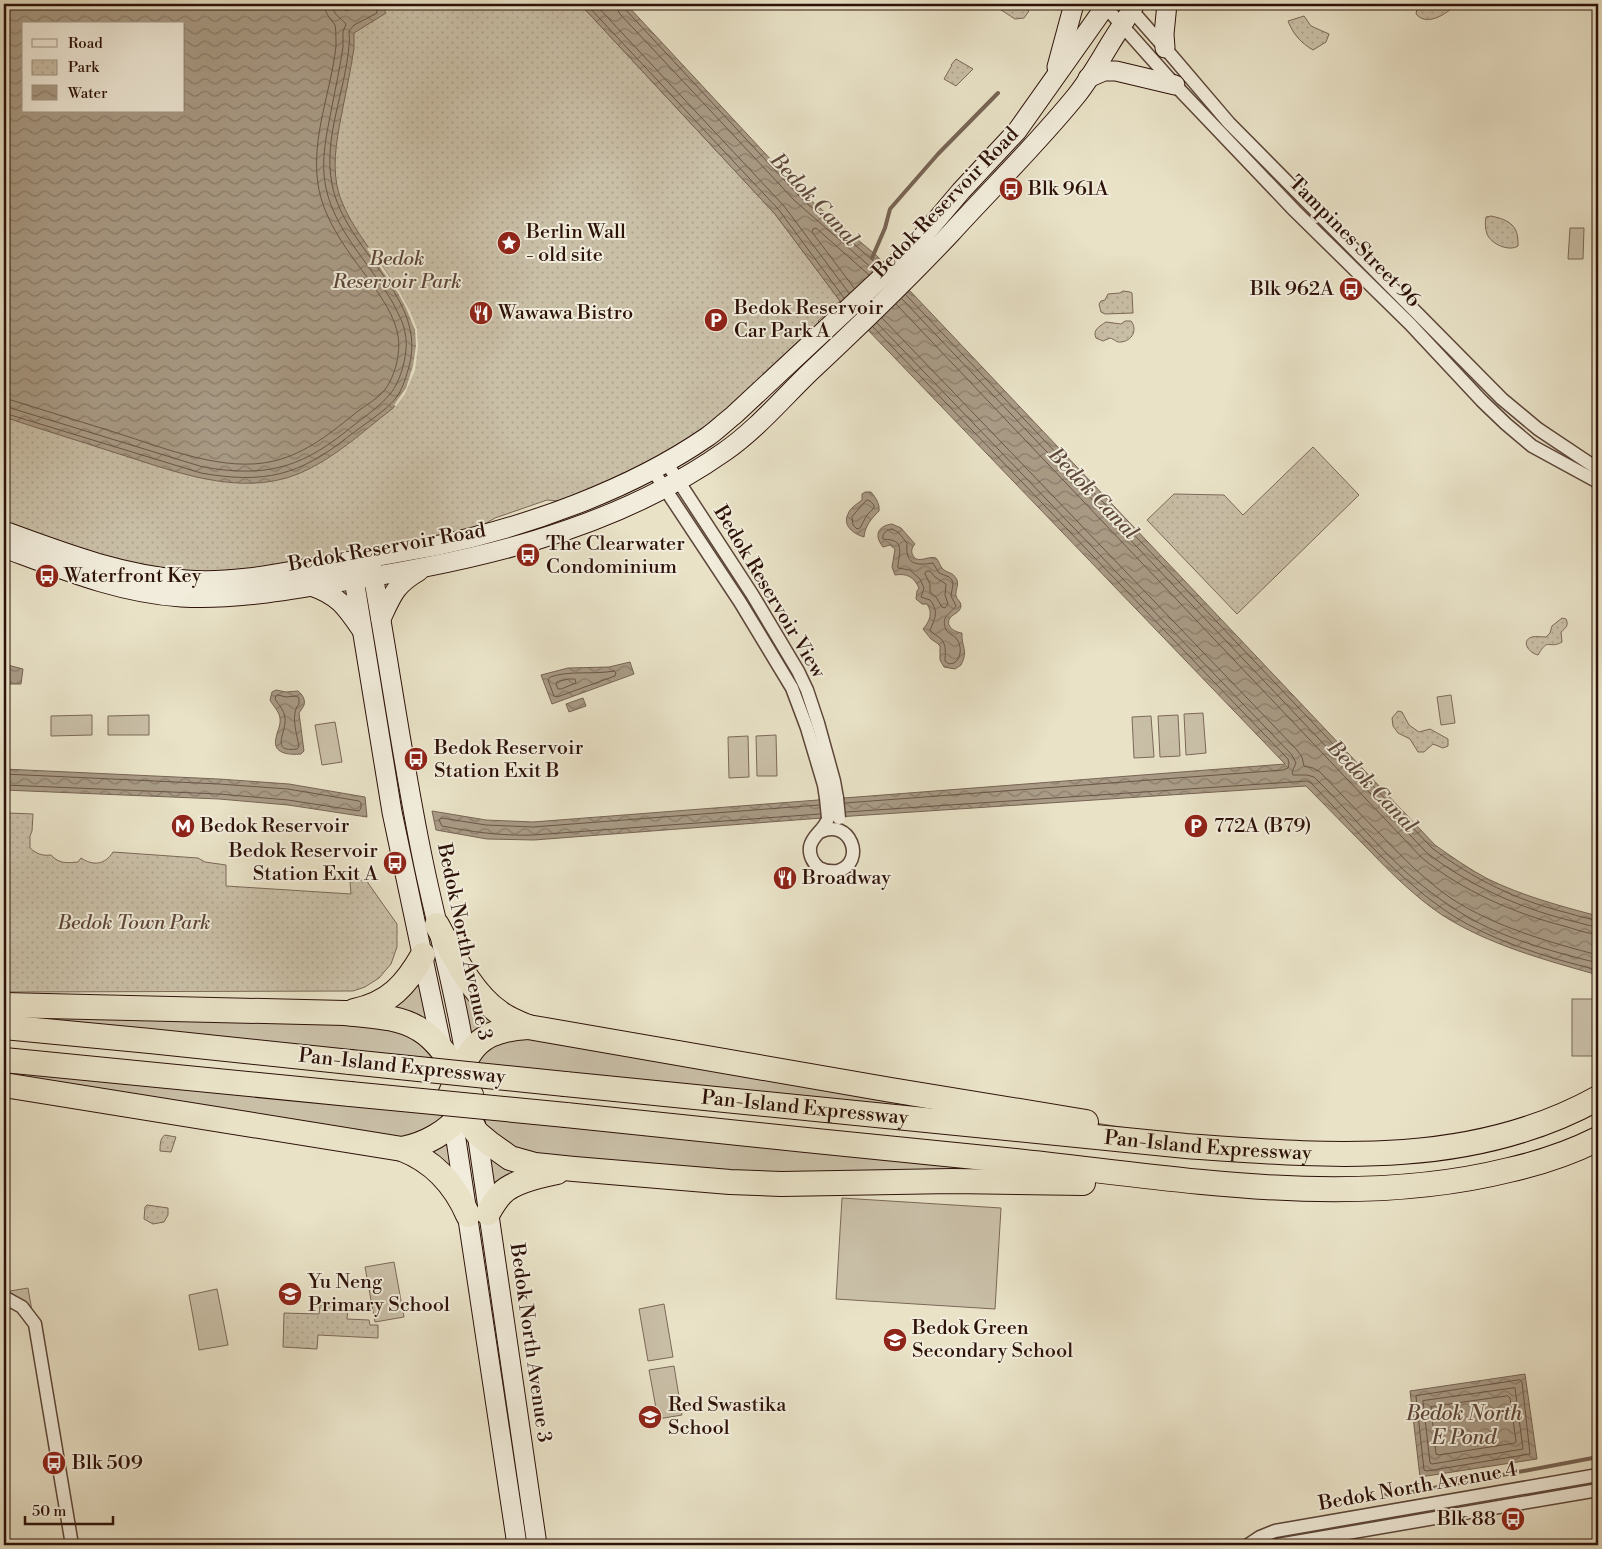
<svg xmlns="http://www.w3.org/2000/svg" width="1602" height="1549" viewBox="0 0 1602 1549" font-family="'Libre Bodoni',serif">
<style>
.grass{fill:#c9bfa7;stroke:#7b6858}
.park{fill:url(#park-dots);stroke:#7b6858;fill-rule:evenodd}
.water{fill:url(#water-waves);stroke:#776454;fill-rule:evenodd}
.pier{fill:#e9e2c7}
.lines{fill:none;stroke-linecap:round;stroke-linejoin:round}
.shore{stroke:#6b5647;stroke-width:1}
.stream{stroke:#776454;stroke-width:4}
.minor-casing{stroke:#5c4638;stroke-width:15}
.secondary-casing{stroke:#2d1208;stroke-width:21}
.motorway-casing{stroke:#2d1208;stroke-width:26}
.minor{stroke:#f1ecdb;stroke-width:12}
.secondary{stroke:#f1ecdb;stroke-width:19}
.motorway{stroke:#e9e2c7;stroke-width:24}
.minor-bridge-casing{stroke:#5c4638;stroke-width:15;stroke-linecap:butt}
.motorway-bridge-casing{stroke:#2d1208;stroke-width:26;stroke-linecap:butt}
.minor-bridge{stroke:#f1ecdb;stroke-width:12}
.motorway-bridge{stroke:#e9e2c7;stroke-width:24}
.labels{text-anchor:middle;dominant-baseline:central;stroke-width:4;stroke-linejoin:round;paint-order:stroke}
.poi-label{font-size:20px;fill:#2d1208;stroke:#f1ecdb;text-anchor:start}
.street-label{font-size:20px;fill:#2d1208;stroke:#f1ecdb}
.park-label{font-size:20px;font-style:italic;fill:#5c4638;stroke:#f1ecdb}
.water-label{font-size:21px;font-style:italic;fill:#5f493a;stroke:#f1ecdb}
</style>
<defs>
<pattern id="park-dots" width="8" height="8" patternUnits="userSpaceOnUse" patternTransform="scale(1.25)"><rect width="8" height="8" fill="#c9bfa7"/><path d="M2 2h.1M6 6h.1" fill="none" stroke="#ada38e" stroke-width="1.8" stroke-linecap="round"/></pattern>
<pattern id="water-waves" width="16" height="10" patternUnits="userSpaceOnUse" patternTransform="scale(1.25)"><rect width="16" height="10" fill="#a99b86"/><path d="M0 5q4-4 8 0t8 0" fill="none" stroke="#8a7d6c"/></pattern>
</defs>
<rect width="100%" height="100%" fill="#e9e2c7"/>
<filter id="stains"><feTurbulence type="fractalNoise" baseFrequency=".004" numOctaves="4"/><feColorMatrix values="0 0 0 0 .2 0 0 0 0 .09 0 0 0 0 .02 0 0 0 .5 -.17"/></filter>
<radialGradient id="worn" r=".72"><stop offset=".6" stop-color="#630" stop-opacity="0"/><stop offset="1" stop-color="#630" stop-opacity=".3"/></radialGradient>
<!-- grass -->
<g class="grass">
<polygon points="1570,228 1584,228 1583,259 1568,259"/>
<polygon points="1451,695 1455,723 1441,725 1437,697"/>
<polygon points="1203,713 1206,753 1186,755 1184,714"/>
<polygon points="92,715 92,735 51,736 51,716"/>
<polygon points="149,715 149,735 108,735 108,716"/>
<polygon points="1178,715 1180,756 1160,757 1158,716"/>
<polygon points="1151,716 1154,757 1134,758 1132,717"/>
<polygon points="335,722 342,762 322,765 315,725"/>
<polygon points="776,735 777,776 757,776 756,736"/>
<polygon points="748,736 749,777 729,778 728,737"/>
<polygon points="455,958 503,1016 883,1088 1272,1152 478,1075 466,1058"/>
<polygon points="414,972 436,1015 418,1042 434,1060 4,1027 4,1006 346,1013"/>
<rect x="1572" y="999" width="26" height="57"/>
<polygon points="4,1060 440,1103 444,1131 467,1214 422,1158 4,1085"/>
<polygon points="483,1107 1109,1182 953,1180 572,1169 495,1201 477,1133 486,1128"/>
<polygon points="842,1198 1001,1208 995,1309 836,1299"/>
<polygon points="394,1262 404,1317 375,1322 365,1267"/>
<polygon points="28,1288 34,1323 4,1292"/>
<polygon points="217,1289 228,1345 199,1350 189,1295"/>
<polygon points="664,1304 673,1357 648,1361 639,1309"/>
<polygon points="674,1366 682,1415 658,1419 649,1370"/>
</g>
<!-- park -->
<g class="park">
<path d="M4 4H580L775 214 840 301 818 321 824 327 703 434 571 502 547 500 495 518 467 534 211 577 98 558 4 520ZM24 24H184V111H24Z"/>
<polygon points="992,4 1017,4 1029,11 1024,18 1015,19"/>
<path d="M1418 4H1456C1447 14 1427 27 1416 14Z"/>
<path d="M1304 16 1311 26 1329 34 1326 42 1313 50C1301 43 1293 34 1288 21Z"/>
<polygon points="956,59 973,69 956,86 944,79 952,65 951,65"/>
<path d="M1491 216C1510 220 1519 226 1518 246 1509 252 1491 244 1487 234 1485 228 1485 223 1486 217Z"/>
<polygon points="1123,291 1130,292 1132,293 1133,313 1105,314 1101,312 1099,304 1101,301 1105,300 1108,294 1120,293"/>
<path d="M1125 321H1131C1138 330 1132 341 1121 342 1117 343 1114 339 1110 338L1103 341 1096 338C1092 330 1100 326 1106 322L1121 324Z"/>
<polygon points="1313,447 1359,495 1237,614 1147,520 1174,494 1224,495 1243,515"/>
<path d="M1562 618 1566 619C1569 625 1566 628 1561 632L1562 642C1548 650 1549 636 1538 655 1529 653 1520 641 1532 637 1536 636 1541 637 1546 637L1550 633 1552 626Z"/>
<polygon points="1398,711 1402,712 1409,725 1419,732 1430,729 1448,739 1448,746 1443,748 1433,744 1424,752 1418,752 1410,739 1398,733 1393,726 1392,718"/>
<path d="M4 790H9L8 813 33 814 32 831 30 836V848C37 854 42 856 51 855 59 864 67 863 78 862L81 858C93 866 105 865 113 852L198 858 205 862 226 865V886L351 894 350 882 367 879 368 883 397 924V947L391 964 379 978 365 987 353 991 4 992Z"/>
<path d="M165 1135 176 1137 171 1152 160 1151C160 1145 160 1138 165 1135Z"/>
<polygon points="147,1205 168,1208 168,1215 164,1222 153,1224 144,1219 145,1207"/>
<polygon points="320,1305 348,1307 347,1319 369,1320 370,1325 378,1325 378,1338 318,1335 317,1349 283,1347 284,1313 319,1314"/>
</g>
<!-- water -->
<g class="water">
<path d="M4 4H342L346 11 360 4H380L386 13 354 33V48C351 68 347 87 343 107 338 133 332 160 337 186 351 250 435 299 413 369 409 384 403 397 392 409 362 432 334 459 298 474 238 498 171 470 113 452 76 440 40 429 4 417ZM24 24H184V111H24Z"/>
<path d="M580 4H626L802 193 876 255 1435 845C1452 857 1469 869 1488 879 1523 896 1560 906 1598 916V975C1545 960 1489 945 1442 915 1414 896 1391 873 1368 849 1347 828 1327 807 1306 786L822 818 534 840 487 839 436 830 432 811 486 820 533 822 1285 764 840 301 775 214Z"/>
<path d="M865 492H871C876 498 880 504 879 511 871 519 865 526 864 537 854 534 842 526 848 514 850 508 857 504 862 500V494Z"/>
<path d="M892 524 901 528 915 544C910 549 911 555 916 559 923 561 929 556 936 558 939 561 940 566 942 568 947 574 953 571 957 580 959 586 955 590 956 596 957 600 961 601 961 606 960 613 954 613 950 618 945 626 954 632 962 633 961 647 969 650 961 665L955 669 944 667 940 660V646L937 643 931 639 923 629C930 621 933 613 927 604H922L916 599 917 591 919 588C914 577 907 573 895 575L892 567 895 549 890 545 883 547C874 536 877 526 892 524Z"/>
<polygon points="630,662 634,674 552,704 541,675 568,668 609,667"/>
<polygon points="4,664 23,669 21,684 4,684"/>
<path d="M276 690 286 692 298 691C302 694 307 701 303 707 302 709 300 711 299 713L304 751 301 754C289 755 272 754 276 738 277 731 281 726 280 718 279 711 273 706 270 700L272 692Z"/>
<polygon points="583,698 586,706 569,712 566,704"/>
<polygon points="4,769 219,779 289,784 365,797 367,817 288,805 219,799 4,790"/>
<polygon points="1525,1374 1537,1459 1420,1477 1410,1391"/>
</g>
<!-- pier -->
<polygon class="pier" points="369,247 400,292 410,311 417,329 418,346 415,370 405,394 396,406 394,405 406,388 413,366 416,346 415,330 406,308 398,293 367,249"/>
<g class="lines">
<!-- shore -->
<g class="shore">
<polyline points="586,4 779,210 844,298"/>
<polyline points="595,4 784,206 849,293"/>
<polyline points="617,4 617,9 620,14 795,201 874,270"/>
<polyline points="623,4 625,9 799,196 879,266"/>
<polyline points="854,288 812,232 813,229 816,228 869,275"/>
<path d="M906 295 1432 848C1473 879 1518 901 1568 913 1578 916 1588 919 1598 920"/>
<path d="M902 299 1427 853C1469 885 1517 907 1568 920 1578 922 1588 926 1598 927"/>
<path d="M896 304 1422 858C1463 891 1513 913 1564 926 1575 929 1587 934 1598 934"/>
<path d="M882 318 1297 750 1302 757 1304 766 1313 768 1320 772C1341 794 1362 816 1384 838 1405 860 1427 882 1452 899 1496 927 1548 942 1598 955"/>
<path d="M877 323 1292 755 1296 763 1292 772 1293 775H1307L1314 777C1346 808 1374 843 1407 873 1428 891 1451 908 1475 921 1512 941 1558 953 1598 963"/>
<path d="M4 399 11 400C46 411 82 422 117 433 164 448 225 473 274 461 307 453 332 432 358 411 366 405 377 399 384 391 395 377 401 353 398 336 395 316 381 297 370 281 349 253 323 220 318 184 311 137 331 92 336 46 336 42 336 28 335 25 330 18 325 14 324 4"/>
<path d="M4 406 203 467C262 477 297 470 344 433 357 422 380 407 390 394 396 387 399 379 402 370 405 359 408 345 405 333 404 323 398 314 394 305 373 267 335 232 326 188 320 160 327 133 332 106 336 86 340 67 343 47V32L346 24C340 17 333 15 332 4"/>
<path d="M4 413 201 473C264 484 299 476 349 436 363 425 386 411 396 398 402 390 405 380 408 370 431 298 344 251 332 184 323 138 345 92 349 46 350 41 349 36 349 31L354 25 377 13 376 4"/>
<polygon points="867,500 870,501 874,505 874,508 867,515 860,528 857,529 853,525 852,517"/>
<path d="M892 529 898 532 907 543C905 564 915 566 933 563L939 573 949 577 952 580 953 584 951 596 956 606C948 616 941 616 946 630 949 634 953 635 956 638 962 645 962 658 954 663L949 664 945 661C945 654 947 645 941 639 938 636 934 635 930 630 935 619 939 611 930 600L921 597 924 588 920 579 910 570 898 568C897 559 906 543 891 540 889 539 886 540 883 539 882 533 886 530 892 529Z"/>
<polygon points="927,571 930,571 935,577 946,584 945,595 948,604 945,608 942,607 936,597 930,592 930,584 925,574"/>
<path d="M614 671 616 673 615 676 557 697 554 696 548 680 550 677C571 670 592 675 614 671Z"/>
<polygon points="569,679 575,679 576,683 561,689 558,689 556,684 557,682"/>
<path d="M278 695 286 697 296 696 299 698V704C290 714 297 734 299 747L297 749C269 753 287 732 285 718 284 710 279 705 275 699L276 696Z"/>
<polyline points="4,774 219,784 288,789 359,801 361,803 361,808 359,811 288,800 219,794 4,785"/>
<polyline points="845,803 1283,770 1288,768 1289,764 1288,759 873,327"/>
<path d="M819 805 533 827 486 825 442 818 439 820 442 826C472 832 502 836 533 835L820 814"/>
<path d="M846 812 1307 781 1311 783C1353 826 1393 874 1443 909 1485 939 1548 958 1598 970"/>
<polygon points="1520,1380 1522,1382 1530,1454 1427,1471 1424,1470 1416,1396"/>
<polygon points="1515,1388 1523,1449 1432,1464 1430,1463 1423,1401"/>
<polygon points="1508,1396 1510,1398 1516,1441 1515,1443 1439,1455 1436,1454 1431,1407"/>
</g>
<!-- stream -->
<g class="stream">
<polyline points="381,5 383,4"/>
<polyline points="872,258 885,228 890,209 938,154 998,93"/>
<polyline points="1383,1495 1412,1492 1598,1457"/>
</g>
<!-- minor casing -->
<g class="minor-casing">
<g id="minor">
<polyline points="1103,4 1175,85 1295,211 1410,324 1482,401 1506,424 1532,446 1598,482"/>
<polyline points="1128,6 1165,48 1229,123 1502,399 1538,429 1598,469"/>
<polyline points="666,462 752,594 798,671 807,690 818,723 834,781 837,798"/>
<polyline points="652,469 740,602 792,688 807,728 824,785 826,798"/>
<path d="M820 832C850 817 867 862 838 871 831 872 825 871 819 868 813 863 809 855 810 847 812 835 825 830 828 818"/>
<polyline points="4,1297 22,1307 35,1324 72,1545"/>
<polyline points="1248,1545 1260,1537 1275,1531 1598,1475"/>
<polyline points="1278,1545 1598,1490"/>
</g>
</g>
<!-- secondary casing -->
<g class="secondary-casing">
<g id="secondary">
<polyline points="1165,48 1164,34 1167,4"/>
<polyline points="1057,67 1074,4"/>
<polyline points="1088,78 1104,71 1116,71 1175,85"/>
<path d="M4 531C64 553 121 575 186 580 238 584 289 571 340 563 372 557 403 552 435 546 526 527 630 490 707 437 716 431 725 422 734 415L911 250 961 191 1017 131 1107 4"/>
<path d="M4 548C61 569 119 593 181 597 231 600 282 591 331 583 468 563 610 532 724 452 756 430 782 399 810 372 858 327 906 281 951 233 993 187 1037 144 1076 96 1089 80 1099 62 1110 44 1118 31 1127 18 1135 4"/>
<path d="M371 564C389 661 402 759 422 856 436 926 457 996 467 1067"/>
<polyline points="352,567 392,812 443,1053"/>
<path d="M311 586C338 595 346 607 361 629"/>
<path d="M381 619C392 595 395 585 419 571"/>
<polyline points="452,1113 517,1545"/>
<polyline points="476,1126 537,1545"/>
</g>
</g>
<!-- motorway casing -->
<g class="motorway-casing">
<g id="motorway">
<path d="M437 925C454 956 471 993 500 1013 508 1019 518 1023 528 1027L891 1090 1086 1122"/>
<path d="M4 1005 345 1013C370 1016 398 1016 419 1029 443 1043 457 1073 471 1095 468 1101 466 1107 462 1113 449 1132 424 1145 402 1149"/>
<path d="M354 1011C389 1004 406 985 423 955"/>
<polyline points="4,1027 150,1041 350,1062"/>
<path d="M528 1027C474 1030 469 1051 450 1095L477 1133 489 1143 510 1158 535 1165 574 1169 730 1182 781 1184 952 1181 1083 1183"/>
<polyline points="4,1060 350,1094"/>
<path id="s1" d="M565 1084 1186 1146C1327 1156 1470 1169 1598 1098"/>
<path d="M4 1085 402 1149C433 1161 455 1185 468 1215"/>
<path d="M566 1115C716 1131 865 1146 1015 1161 1177 1178 1348 1210 1509 1170 1540 1163 1570 1153 1598 1139"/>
<path d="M488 1213C492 1206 496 1199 502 1193 513 1182 542 1175 557 1172"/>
</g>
</g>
<!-- minor -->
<use href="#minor" class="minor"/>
<!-- secondary -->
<use href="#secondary" class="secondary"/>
<!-- motorway -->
<use href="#motorway" class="motorway"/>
<!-- minor-bridge casing -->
<g class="minor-bridge-casing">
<g id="minor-bridge">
<polyline points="826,798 828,818"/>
<polyline points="837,798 839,818"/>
</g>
</g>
<!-- motorway-bridge casing -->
<g class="motorway-bridge-casing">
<g id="motorway-bridge">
<polyline points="350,1062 565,1084"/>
<polyline points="350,1094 566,1115"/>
</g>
</g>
<!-- minor-bridge -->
<use href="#minor-bridge" class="minor-bridge"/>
<!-- motorway-bridge -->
<use href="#motorway-bridge" class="motorway-bridge"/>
</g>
<!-- icons -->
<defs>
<g id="bus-disc" transform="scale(1.25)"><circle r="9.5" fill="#8f2418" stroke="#f1ecdb"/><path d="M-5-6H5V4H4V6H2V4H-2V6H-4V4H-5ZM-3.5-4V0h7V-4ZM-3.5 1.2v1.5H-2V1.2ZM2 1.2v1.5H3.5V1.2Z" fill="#fff"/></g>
<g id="sight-disc" transform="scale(1.25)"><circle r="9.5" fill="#8f2418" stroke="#f1ecdb"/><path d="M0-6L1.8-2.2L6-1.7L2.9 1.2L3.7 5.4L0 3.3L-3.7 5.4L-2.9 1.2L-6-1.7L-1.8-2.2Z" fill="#fff"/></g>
<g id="restaurant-disc" transform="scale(1.25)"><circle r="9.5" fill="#8f2418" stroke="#f1ecdb"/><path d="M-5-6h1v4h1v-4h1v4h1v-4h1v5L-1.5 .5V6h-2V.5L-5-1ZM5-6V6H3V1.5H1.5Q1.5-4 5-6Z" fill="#fff"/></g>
<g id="parking-disc" transform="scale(1.25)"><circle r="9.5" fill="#8f2418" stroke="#f1ecdb"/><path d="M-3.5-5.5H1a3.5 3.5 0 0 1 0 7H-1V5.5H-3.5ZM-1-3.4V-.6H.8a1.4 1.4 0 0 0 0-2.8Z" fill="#fff"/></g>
<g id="metro-disc" transform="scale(1.25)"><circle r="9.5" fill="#8f2418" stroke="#f1ecdb"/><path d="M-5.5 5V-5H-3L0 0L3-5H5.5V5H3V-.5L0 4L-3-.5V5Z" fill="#fff"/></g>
<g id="school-disc" transform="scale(1.25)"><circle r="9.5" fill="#8f2418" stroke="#f1ecdb"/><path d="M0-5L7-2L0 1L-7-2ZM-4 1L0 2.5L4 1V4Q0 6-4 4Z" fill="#fff"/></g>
</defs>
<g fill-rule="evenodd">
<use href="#bus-disc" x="1011" y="189"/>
<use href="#sight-disc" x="509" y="243"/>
<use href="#bus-disc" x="1351" y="289"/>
<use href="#restaurant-disc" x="481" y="313"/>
<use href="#parking-disc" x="716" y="320"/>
<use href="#bus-disc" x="528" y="555"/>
<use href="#bus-disc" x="47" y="576"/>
<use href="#bus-disc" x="416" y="759"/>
<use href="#metro-disc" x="183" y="826"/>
<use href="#parking-disc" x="1196" y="826"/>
<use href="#bus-disc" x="395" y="863"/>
<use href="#restaurant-disc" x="785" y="878"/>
<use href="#school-disc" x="290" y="1294"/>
<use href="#school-disc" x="895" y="1340"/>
<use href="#school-disc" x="650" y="1417"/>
<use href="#bus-disc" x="54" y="1463"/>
<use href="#bus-disc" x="1513" y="1519"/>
</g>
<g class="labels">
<!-- poi labels -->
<g class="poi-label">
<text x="1028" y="189">Blk 961A</text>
<text x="526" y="232">Berlin Wall<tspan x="526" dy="23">- old site</tspan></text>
<text x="1334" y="289" text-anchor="end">Blk 962A</text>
<text x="734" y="308">Bedok Reservoir<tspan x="734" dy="23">Car Park A</tspan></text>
<text x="498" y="313">Wawawa Bistro</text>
<text x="546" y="544">The Clearwater<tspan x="546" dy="23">Condominium</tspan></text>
<text x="64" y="576">Waterfront Key</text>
<text x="434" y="748">Bedok Reservoir<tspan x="434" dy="23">Station Exit B</tspan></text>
<text x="200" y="826">Bedok Reservoir</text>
<text x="1214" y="826">772A (B79)</text>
<text x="378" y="851" text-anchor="end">Bedok Reservoir<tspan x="378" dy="23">Station Exit A</tspan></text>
<text x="802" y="878">Broadway</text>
<text x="308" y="1282">Yu Neng<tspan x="308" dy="23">Primary School</tspan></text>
<text x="912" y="1328">Bedok Green<tspan x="912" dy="23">Secondary School</tspan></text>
<text x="668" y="1405">Red Swastika<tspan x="668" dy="23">School</tspan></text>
<text x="72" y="1463">Blk 509</text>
<text x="1496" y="1519" text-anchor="end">Blk 88</text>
</g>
<!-- street labels -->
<g class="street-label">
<text transform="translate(946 203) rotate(-46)">Bedok Reservoir Road</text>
<text transform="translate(1354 242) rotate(45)">Tampines Street 96</text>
<text transform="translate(387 548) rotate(-10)">Bedok Reservoir Road</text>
<text transform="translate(769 592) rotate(59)">Bedok Reservoir View</text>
<text transform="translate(464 942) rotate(78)">Bedok North Avenue 3</text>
<text transform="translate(402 1067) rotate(6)">Pan-Island Expressway</text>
<text stroke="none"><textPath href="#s1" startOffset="241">Pan-Island Expressway</textPath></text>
<text stroke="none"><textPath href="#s1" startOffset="646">Pan-Island Expressway</textPath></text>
<text transform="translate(530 1343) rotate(82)">Bedok North Avenue 3</text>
<text transform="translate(1418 1487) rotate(-10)">Bedok North Avenue 4</text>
</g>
<!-- park labels -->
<g class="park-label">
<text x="397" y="259">Bedok<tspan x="397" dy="23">Reservoir Park</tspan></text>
<text x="134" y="923">Bedok Town Park</text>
</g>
<!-- water labels -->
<g class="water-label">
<text transform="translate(814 200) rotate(47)">Bedok Canal</text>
<text transform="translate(1093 494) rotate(46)">Bedok Canal</text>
<text transform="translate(1372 787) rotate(46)">Bedok Canal</text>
<text x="1464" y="1414">Bedok North<tspan x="1464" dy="24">E Pond</tspan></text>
</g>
</g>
<!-- margin -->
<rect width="1602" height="1549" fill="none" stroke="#e9e2c7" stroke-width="20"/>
<rect x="5" y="5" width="1592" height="1539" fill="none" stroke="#2d1208" stroke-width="2.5"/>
<rect x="10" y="10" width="1582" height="1529" fill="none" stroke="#2d1208"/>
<!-- legend -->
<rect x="22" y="22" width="162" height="90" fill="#f1ecdb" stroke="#a39587"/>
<rect x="32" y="39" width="25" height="8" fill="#f1ecdb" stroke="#a39587"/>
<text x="68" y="48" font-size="15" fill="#2d1208">Road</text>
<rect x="32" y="60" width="25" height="15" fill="url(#park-dots)" stroke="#a39587"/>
<text x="68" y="72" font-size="15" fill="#2d1208">Park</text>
<rect x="32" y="85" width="25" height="15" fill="url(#water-waves)" stroke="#a39587"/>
<text x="68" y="98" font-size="15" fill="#2d1208">Water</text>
<!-- scale -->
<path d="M25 1516v8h88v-8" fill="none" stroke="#2d1208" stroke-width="2.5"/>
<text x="32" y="1516" font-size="15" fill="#2d1208" stroke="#f1ecdb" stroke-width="4" paint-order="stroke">50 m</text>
<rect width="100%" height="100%" filter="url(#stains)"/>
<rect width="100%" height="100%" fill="url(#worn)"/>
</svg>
